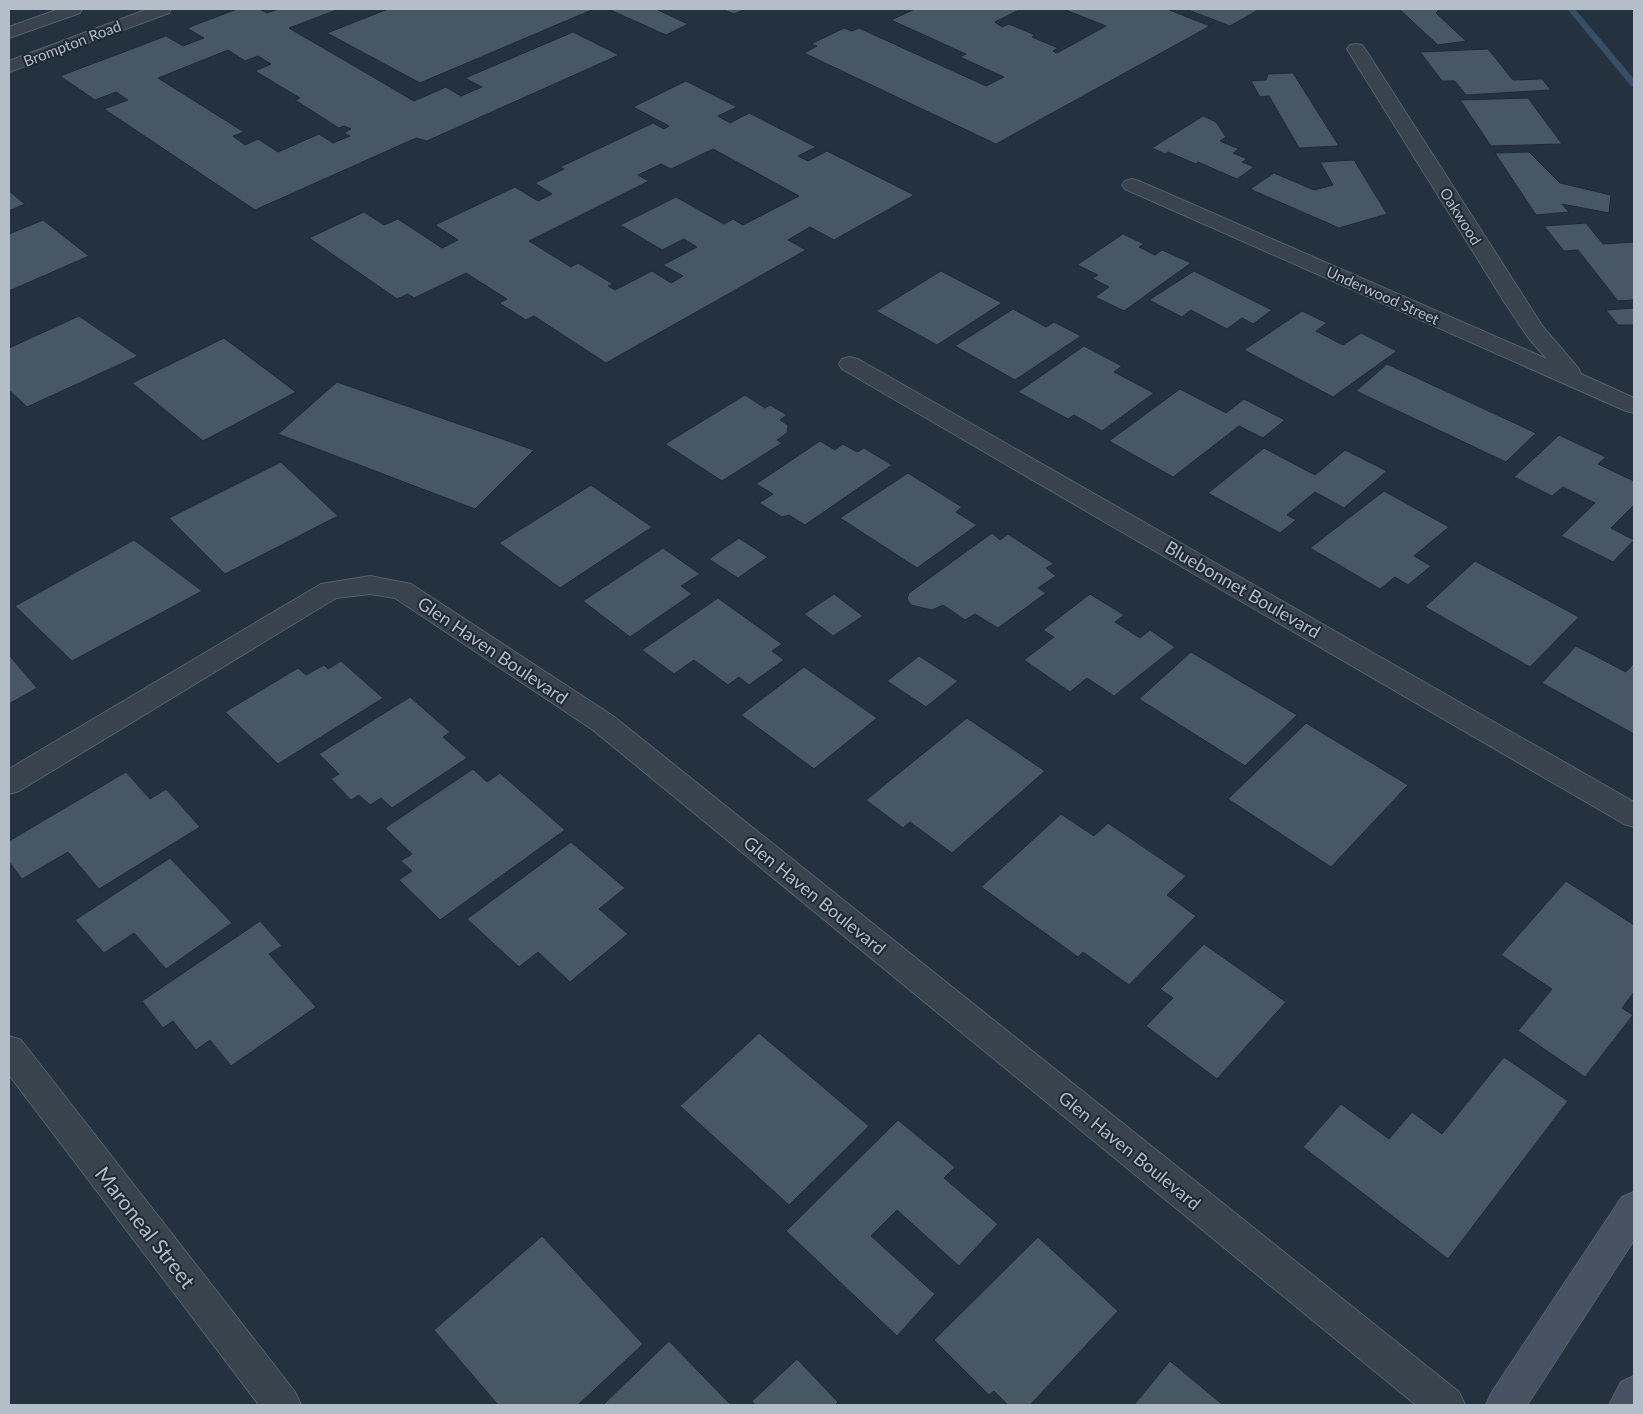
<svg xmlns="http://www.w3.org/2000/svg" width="1643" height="1414" viewBox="0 0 1643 1414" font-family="Lato,sans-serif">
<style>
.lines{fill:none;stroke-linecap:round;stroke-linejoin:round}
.stream{fill:#384e65;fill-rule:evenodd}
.building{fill:#485764;stroke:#1f2a35;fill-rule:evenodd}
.minor-casing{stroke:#56616c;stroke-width:2}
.tertiary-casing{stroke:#56616c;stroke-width:2}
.secondary-casing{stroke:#56616c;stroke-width:2}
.minor{fill:#38434e;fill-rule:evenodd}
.tertiary{fill:#38434e;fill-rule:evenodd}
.secondary{fill:#465261;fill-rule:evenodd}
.labels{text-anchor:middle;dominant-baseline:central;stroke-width:4;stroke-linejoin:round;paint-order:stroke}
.far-street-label{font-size:15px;fill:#b4bec9;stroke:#1d2833}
.street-label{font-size:18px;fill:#b4bec9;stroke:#1d2833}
.near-street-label{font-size:21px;fill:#b4bec9;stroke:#1d2833}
</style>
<rect width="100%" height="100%" fill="#24313e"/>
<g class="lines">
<!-- stream -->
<polygon class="stream" points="1567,9 1575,9 1634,79 1634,86 1631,86"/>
</g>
<!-- building -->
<g class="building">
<path d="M237 9H259L267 13 279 9H339L289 28 414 101 446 87 461 96 482 87 465 78 573 32 619 55 427 141 416 138 255 210 104 109 128 100 116 92 95 100 60 76 166 36 183 46 204 38 187 28ZM228 50 245 61 258 56 271 64 255 71 300 98 295 100 339 128 344 126 351 129 344 133 350 136 333 143 319 134 278 152 258 139 245 145 233 136 244 132 158 78Z"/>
<polygon points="388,9 594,9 420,83 327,33"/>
<polygon points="608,9 656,9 688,24 666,35"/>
<polygon points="722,9 746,9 734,14"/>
<polygon points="915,9 1021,9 995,22 1002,27 1009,24 1035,35 1032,37 1058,48 1053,51 1057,53 1106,26 1063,9 1167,9 1210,26 996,144 804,53 817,46 811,44 844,28 852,31 859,28 986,86 1004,77 960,57 966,54 891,20"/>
<polygon points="1186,9 1260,9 1230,26"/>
<polygon points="1399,9 1440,9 1436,13 1466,41 1438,45"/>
<polygon points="1488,49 1513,80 1542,79 1551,90 1466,95 1455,81 1442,81 1420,52"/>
<polygon points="1293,73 1339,146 1299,148 1269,96 1260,97 1251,81 1266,80 1268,74"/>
<path d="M686 81 737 107 718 116 730 123 749 113 816 147 798 156 808 161 827 151 914 195 834 240 810 227 788 240 806 250 606 363 534 316 526 320 499 303 507 299 466 273 414 298 408 294 397 299 309 238 364 212 384 225 398 219 442 248 458 240 435 225 515 187 538 201 552 194 535 183 564 169 560 167 653 123 664 129 669 126 633 107ZM713 149 799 196 743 225 733 219 724 224 676 197 620 225 662 250 684 239 697 247 663 265 683 276 671 283 652 271 615 290 608 286 613 284 578 263 571 267 529 241 649 181 638 175 661 164 671 169Z"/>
<polygon points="1528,98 1562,144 1491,146 1460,100"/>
<polygon points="1203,116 1216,122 1226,137 1220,141 1239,149 1233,153 1247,159 1242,162 1254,167 1237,179 1198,162 1196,164 1168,152 1165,154 1152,148"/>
<polygon points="1529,152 1560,183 1611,195 1609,213 1562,204 1569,212 1536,215 1495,153"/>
<polygon points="1354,160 1387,214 1339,228 1250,189 1274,173 1314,190 1333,185 1320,162"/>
<polygon points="9,191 25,204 9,211"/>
<polygon points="43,220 89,256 9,291 9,234"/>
<polygon points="1586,223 1603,244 1634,242 1634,300 1618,301 1578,250 1564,251 1544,226"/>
<polygon points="1123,234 1144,244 1139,247 1155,255 1162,250 1191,263 1124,311 1095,297 1109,287 1092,278 1098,275 1077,265"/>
<polygon points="941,271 1002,303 937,345 876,311"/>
<polygon points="1194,271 1272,310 1253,324 1242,318 1227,329 1191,310 1182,317 1149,300"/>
<polygon points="1634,308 1634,325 1618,325 1606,310"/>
<polygon points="1013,309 1046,327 1054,322 1081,336 1015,380 955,346"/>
<polygon points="1302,311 1327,323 1316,331 1343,345 1361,333 1397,351 1333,397 1244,350"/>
<polygon points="79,316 138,356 27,407 9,390 9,348"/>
<polygon points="224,338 296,392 203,441 132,383"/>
<polygon points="1084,346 1122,366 1114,372 1154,393 1102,431 1074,415 1068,419 1018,392"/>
<polygon points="1387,364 1536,433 1506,462 1356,391"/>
<polygon points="337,382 534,450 475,509 278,434"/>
<polygon points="1180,389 1226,413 1244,399 1285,420 1263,438 1239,426 1173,477 1109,441"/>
<polygon points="745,395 765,408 770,405 787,415 780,420 788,425 787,433 777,440 782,443 722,481 665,444"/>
<polygon points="1559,435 1606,457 1598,464 1634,481 1634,505 1611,528 1634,540 1613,562 1561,536 1595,503 1563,487 1552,496 1514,477"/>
<polygon points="820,441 835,450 843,444 857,452 864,448 892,465 805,525 789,515 782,517 759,503 773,494 756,484"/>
<polygon points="1264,448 1315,475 1345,450 1387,471 1344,508 1315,492 1287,515 1296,520 1280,533 1208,493"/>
<polygon points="281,462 338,516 225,574 169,518"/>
<polygon points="908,473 962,507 956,512 977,525 917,568 840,518"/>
<polygon points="591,485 652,527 560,588 499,543"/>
<polygon points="1384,491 1449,527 1414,556 1431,566 1408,585 1395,577 1380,589 1310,548"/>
<polygon points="992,533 1000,540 1008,534 1054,564 1046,568 1056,576 1038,588 1046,593 998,628 975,614 965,620 943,605 932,610 911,605 907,599 909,593"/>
<polygon points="739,538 768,557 738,578 709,559"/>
<polygon points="134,540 202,591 72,661 15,606"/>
<polygon points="663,548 700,574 681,586 692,594 630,637 583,601"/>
<polygon points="1475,561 1579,617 1530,667 1425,607"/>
<polygon points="834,594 863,616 833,636 804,614"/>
<polygon points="1090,594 1124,615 1115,622 1140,638 1150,630 1175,647 1114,696 1087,678 1070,692 1024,660 1054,637 1043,630"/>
<polygon points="718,598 782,644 772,651 784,660 749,685 739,677 728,685 694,660 674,674 642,650"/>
<polygon points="1576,646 1626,672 1634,663 1634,734 1542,683"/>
<polygon points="1191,652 1297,715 1245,766 1139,699"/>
<polygon points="9,655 37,688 9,704"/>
<polygon points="919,656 958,681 926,707 887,681"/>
<polygon points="341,661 383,698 278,764 225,712 298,668 306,675 324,665 328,669"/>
<polygon points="804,667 877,718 814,769 741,715"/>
<polygon points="410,697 450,732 443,737 467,758 392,808 381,798 370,805 359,795 351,800 331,779 339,774 319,754"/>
<polygon points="967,718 1045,771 952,853 910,822 903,828 866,800"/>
<polygon points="1306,723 1408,785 1331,867 1228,799"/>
<polygon points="473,769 487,782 500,773 565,830 440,920 399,880 412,871 401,861 412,854 385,828"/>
<polygon points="126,772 150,799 166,789 200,827 99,889 68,852 22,879 9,862 9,841"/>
<polygon points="1061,814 1094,836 1108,823 1186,876 1167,895 1196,916 1129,985 1083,952 1078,957 981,887"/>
<polygon points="571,842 625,888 599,909 628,934 570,982 538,952 519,967 467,919"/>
<polygon points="170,858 232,923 166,969 134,933 104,953 75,920"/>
<polygon points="1566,881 1634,925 1634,992 1622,1008 1633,1015 1585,1077 1518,1031 1552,989 1501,955"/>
<polygon points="260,921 282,946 269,954 316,1007 231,1066 210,1040 196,1050 173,1021 163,1028 142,1001"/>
<polygon points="1204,944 1286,1002 1217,1079 1146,1026 1173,998 1160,989"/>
<polygon points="759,1033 869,1126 789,1205 680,1106"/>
<polygon points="1504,1057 1568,1101 1448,1259 1303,1147 1341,1104 1389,1139 1412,1112 1442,1134"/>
<polygon points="898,1120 955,1167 944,1178 998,1224 959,1266 897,1210 871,1236 935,1294 897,1336 786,1231"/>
<polygon points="542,1236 643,1344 578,1405 498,1405 434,1330"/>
<polygon points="1038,1237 1118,1311 1030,1405 1008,1405 994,1391 989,1395 934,1340"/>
<polygon points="669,1341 731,1405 603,1405"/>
<polygon points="797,1359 838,1402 835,1405 755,1405 752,1401"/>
<polygon points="1170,1361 1223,1405 1134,1405"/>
</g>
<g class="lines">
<!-- minor casing -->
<g class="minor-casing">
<g id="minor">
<polygon points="1356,44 1362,45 1365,49 1543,327 1578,368 1581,374 1634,398 1634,413 1626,411 1125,189 1122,185 1125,181 1132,179 1139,181 1547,359 1527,336 1505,303 1347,49 1350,45"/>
<polygon points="850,357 858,359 1634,802 1634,827 1624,824 842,369 839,364 842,359"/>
<polygon points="370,576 411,584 613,716 1459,1392 1465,1405 1416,1405 593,730 395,598 370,594 336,598 19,791 9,794 9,769 321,584"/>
<polygon points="9,1036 21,1040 295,1392 301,1405 259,1405 9,1075"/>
</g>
</g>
<!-- tertiary casing -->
<g class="tertiary-casing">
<g id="tertiary">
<polygon points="59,9 82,9 80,13 9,38 9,27"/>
<polygon points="148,9 171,9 169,13 9,72 9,61"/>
</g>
</g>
<!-- secondary casing -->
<g class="secondary-casing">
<g id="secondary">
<polygon points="1634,1192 1634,1240 1527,1405 1486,1405 1492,1392 1622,1197"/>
<polygon points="1634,1376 1634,1405 1609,1405 1621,1382"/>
</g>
</g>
<!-- minor -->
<use href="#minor" class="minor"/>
<!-- tertiary -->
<use href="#tertiary" class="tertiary"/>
<!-- secondary -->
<use href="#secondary" class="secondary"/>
</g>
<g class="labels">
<!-- far-street labels -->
<g class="far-street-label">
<text transform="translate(72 43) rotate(-21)">Brompton Road</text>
<text transform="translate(1461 216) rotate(58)">Oakwood</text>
<text transform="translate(1383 295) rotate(24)">Underwood Street</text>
</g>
<!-- street labels -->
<g class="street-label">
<text transform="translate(1243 589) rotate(30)">Bluebonnet Boulevard</text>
<text transform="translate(493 650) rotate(34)">Glen Haven Boulevard</text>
<text transform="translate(815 895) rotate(39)">Glen Haven Boulevard</text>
<text transform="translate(1130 1150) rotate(39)">Glen Haven Boulevard</text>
</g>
<!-- near-street labels -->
<g class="near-street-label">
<text transform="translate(146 1227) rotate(52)">Maroneal Street</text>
</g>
</g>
<!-- border -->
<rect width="1643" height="1414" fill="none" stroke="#b4bec9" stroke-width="20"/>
</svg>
